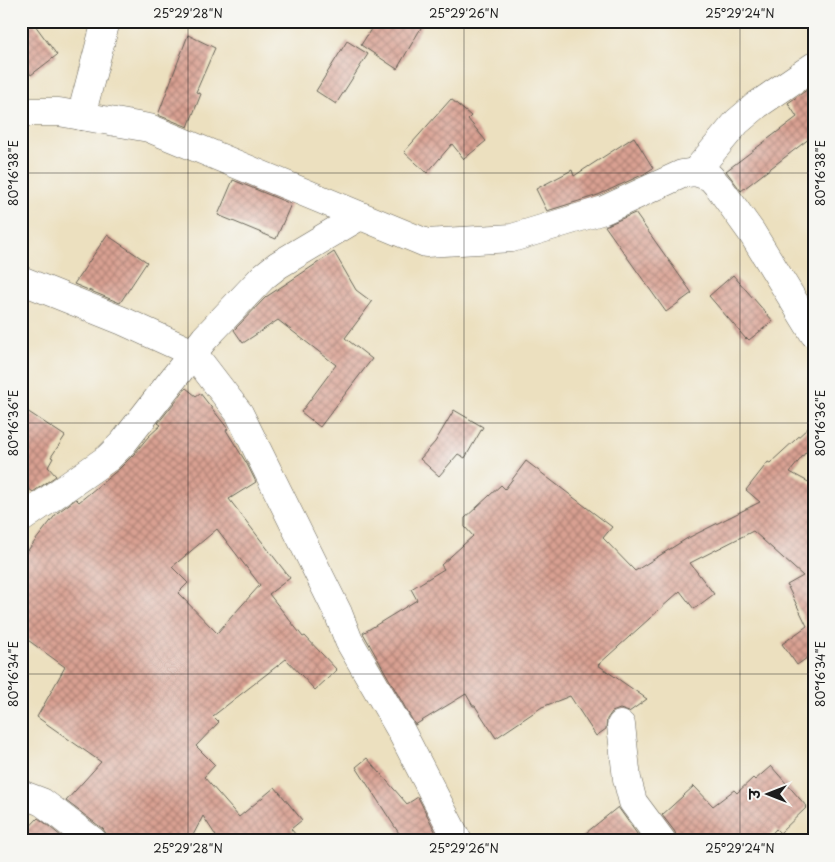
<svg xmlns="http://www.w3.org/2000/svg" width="835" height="862" viewBox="0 0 835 862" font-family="'Playpen Sans','Playpen Sans Deva',sans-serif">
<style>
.building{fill:url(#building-cross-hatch);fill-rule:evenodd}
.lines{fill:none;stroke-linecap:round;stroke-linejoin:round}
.minor-casing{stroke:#656155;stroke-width:29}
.minor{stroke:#fff;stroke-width:28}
.ticks{fill:none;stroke:#1c1c1c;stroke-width:1;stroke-opacity:0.45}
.neatline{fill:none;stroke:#1c1c1c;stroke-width:2}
.ticks-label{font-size:12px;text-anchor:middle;fill:#1c1c1c}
</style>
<defs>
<pattern id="building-cross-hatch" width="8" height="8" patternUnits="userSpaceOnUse" patternTransform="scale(1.25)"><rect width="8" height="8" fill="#d9a092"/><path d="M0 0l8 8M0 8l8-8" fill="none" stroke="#af8276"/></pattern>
</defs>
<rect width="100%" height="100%" fill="#f6f6f2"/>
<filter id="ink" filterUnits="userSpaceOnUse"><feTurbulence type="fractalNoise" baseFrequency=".02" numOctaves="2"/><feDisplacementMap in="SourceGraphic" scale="10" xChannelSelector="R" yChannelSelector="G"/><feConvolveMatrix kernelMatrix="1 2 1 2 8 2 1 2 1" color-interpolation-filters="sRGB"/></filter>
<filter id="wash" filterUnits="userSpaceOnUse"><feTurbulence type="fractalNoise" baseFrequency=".0096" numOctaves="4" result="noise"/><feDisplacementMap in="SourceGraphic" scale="20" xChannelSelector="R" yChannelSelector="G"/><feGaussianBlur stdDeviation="1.12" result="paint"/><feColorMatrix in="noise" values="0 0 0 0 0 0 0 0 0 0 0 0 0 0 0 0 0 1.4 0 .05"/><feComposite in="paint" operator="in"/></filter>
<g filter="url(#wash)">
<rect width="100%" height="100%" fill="#ece0bf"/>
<g id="blocks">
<!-- building -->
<g class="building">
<polygon points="21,21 32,21 57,55 31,75 21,62"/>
<polygon points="376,21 425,21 397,69 361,45"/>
<polygon points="188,35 215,48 196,92 201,94 188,127 158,115"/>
<polygon points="347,41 368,54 336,104 316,91"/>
<polygon points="814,85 814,144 810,138 741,191 726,171 797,117 788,103"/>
<polygon points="451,99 471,116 468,119 486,141 464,159 452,144 427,173 404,152"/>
<polygon points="634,137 653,168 644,174 598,195 547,211 536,189 572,170 574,176"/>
<polygon points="233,180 291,204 276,239 218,215"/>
<polygon points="635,213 692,293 666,312 605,226"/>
<polygon points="107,235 147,262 120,303 74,284"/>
<polygon points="334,252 356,290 372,302 345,338 372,359 320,427 301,412 336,365 278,320 243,343 234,330 266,297"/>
<polygon points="733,275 773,321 749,340 747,338 746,339 709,296"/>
<path d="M186 388 196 396 200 393 228 429 226 430 247 464 256 482 229 499 290 578 269 594 303 637 305 636 337 670 315 690 286 659 213 716 219 722 196 746 215 765 204 777 239 817 275 787 302 820 291 829 301 841H210L216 836 203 816 190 841H108L107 835 103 829 66 801 101 762 37 717 65 667 21 635V559L57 513 76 499 79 502 119 469 134 454 148 437 161 425 158 423ZM217 529 260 585 217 633 178 593 188 583 172 567Z"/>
<polygon points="21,407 65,436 51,457 53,458 48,467 56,476 33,492 21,483"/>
<polygon points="454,410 483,427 465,458 458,454 439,476 420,459 435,442"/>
<polygon points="808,428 814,433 814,442 790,472 814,485 814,653 797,665 782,644 807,626 787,585 803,576 753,531 690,563 714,594 694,609 680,591 598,665 647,699 629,712 620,709 612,712 607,719 606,729 596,736 570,696 542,707 496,738 475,706 473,706 466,694 415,725 363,633 417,600 411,589 444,569 441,565 473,536 465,527 465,518 501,485 505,489 526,461 612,527 603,538 635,571 686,539 760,502 746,490 768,462 770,463"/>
<polygon points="367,758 407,804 418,797 440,841 404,841 356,767"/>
<polygon points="771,766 807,807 780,833 776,829 765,841 677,841 675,832 662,815 694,786 713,806 734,790 737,793 753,778 755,780"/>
<polygon points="618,807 642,841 576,841"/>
<polygon points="38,818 45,823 67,841 21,841 21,836"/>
</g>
</g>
</g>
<g filter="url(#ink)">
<use href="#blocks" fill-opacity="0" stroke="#656155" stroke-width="1"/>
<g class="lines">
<!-- minor casing -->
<g class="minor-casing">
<g id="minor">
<polyline points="21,112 59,112 149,128 426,243 512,238 604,210 682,174 695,172 710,177 719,187 752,233 814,334"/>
<polyline points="81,116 106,21"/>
<polyline points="695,172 737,122 757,105 814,66"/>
<polyline points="21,280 123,321 193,353 239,413 338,613 349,641 400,729 458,841"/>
<polyline points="21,519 108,458 123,443 205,338 264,276 278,265 360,216"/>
<polyline points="621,725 627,779 633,802 662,841"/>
<polyline points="21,794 42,802 54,811 93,841"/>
</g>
</g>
<!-- minor -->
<use href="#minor" class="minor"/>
</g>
</g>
<!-- ticks -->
<path class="ticks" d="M188 21V841M464 21V841M740 21V841M21 173H814M21 423H814M21 674H814"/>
<!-- margin -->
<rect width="835" height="862" fill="none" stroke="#f6f6f2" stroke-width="55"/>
<!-- north arrow -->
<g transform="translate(768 794) rotate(270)" stroke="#f6f6f2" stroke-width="4" paint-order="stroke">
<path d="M0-4L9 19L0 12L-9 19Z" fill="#1c1c1c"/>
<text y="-8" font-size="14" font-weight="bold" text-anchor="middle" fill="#1c1c1c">उ</text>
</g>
<rect x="28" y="28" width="780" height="806" class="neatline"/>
<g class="ticks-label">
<text x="188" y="18">25°29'28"N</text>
<text x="464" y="18">25°29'26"N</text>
<text x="740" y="18">25°29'24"N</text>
<text transform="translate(821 173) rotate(-90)" y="4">80°16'38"E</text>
<text transform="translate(14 173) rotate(-90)" y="4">80°16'38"E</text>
<text transform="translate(821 423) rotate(-90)" y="4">80°16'36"E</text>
<text transform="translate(14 423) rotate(-90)" y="4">80°16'36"E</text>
<text transform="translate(821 674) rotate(-90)" y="4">80°16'34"E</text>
<text transform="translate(14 674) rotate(-90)" y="4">80°16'34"E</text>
<text x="188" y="853">25°29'28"N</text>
<text x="464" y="853">25°29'26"N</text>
<text x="740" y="853">25°29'24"N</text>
</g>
</svg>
